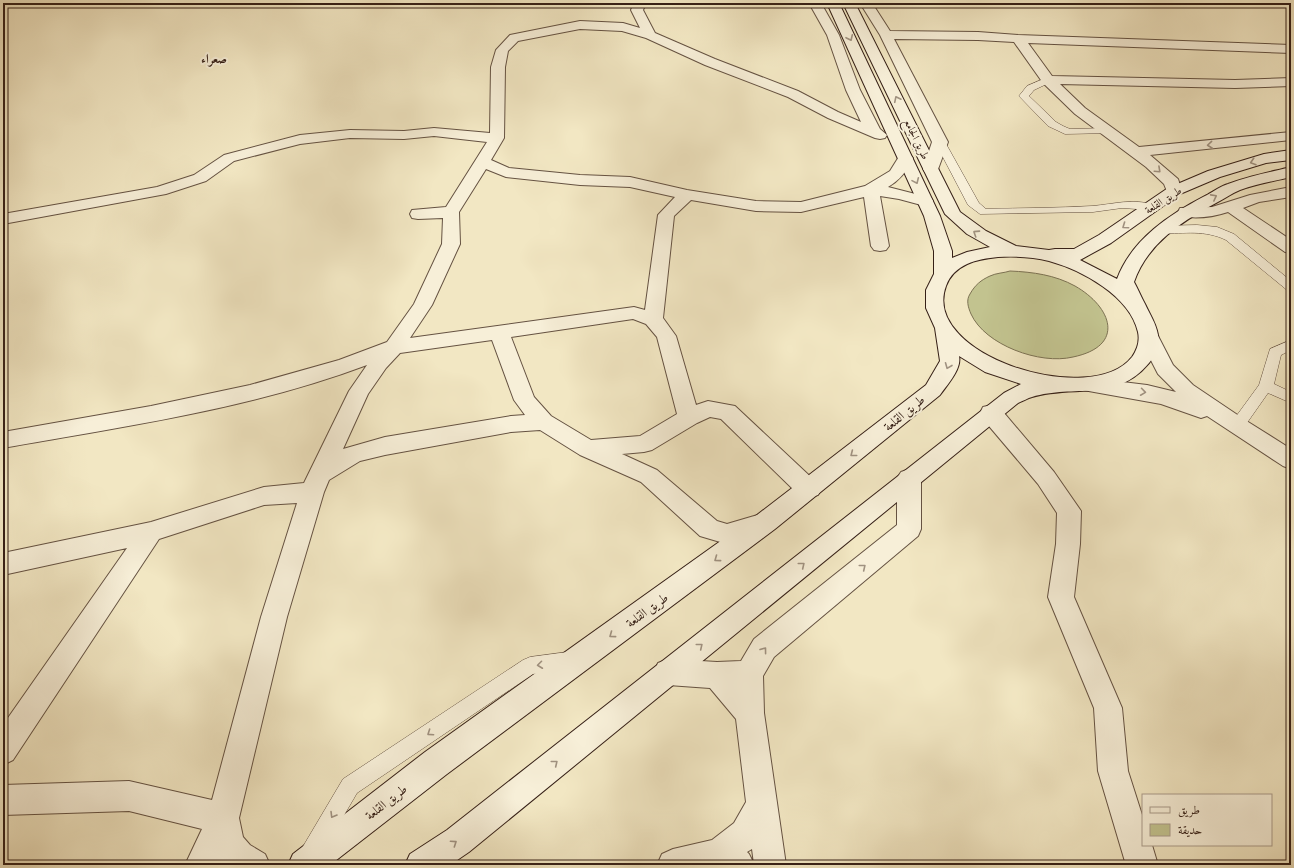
<svg xmlns="http://www.w3.org/2000/svg" width="1294" height="868" viewBox="0 0 1294 868" font-family="'EB Garamond',Amiri,serif">
<style>
.green{fill:#c2c38f;stroke:#7c7253}
.lines{fill:none;stroke-linecap:round;stroke-linejoin:round}
.service-casing{stroke:#655242;stroke-width:1}
.minor-casing{stroke:#655242;stroke-width:2}
.tertiary-casing{stroke:#655242;stroke-width:2}
.secondary-casing{stroke:#362017;stroke-width:2}
.service{fill:#f7efd8;fill-rule:evenodd}
.minor{fill:#f7efd8;fill-rule:evenodd}
.tertiary{fill:#f7efd8;fill-rule:evenodd}
.secondary{fill:#f7efd8;fill-rule:evenodd}
.oneway{stroke:#a09281}
.labels{text-anchor:middle;dominant-baseline:central;stroke-width:4;stroke-linejoin:round;paint-order:stroke}
.far-street-label{font-size:11px;fill:#362017;stroke:#f7efd8}
.far-quarter-label{font-size:13px;font-weight:bold;fill:#362017;stroke:#f7efd8}
.street-label{font-size:13px;fill:#362017;stroke:#f7efd8}
</style>
<rect width="100%" height="100%" fill="#f2e7c3"/>
<filter id="stains"><feTurbulence type="fractalNoise" baseFrequency=".005" numOctaves="4"/><feColorMatrix values="0 0 0 0 .2 0 0 0 0 .09 0 0 0 0 .02 0 0 0 .5 -.17"/></filter>
<radialGradient id="worn" r=".72"><stop offset=".6" stop-color="#630" stop-opacity="0"/><stop offset="1" stop-color="#630" stop-opacity=".3"/></radialGradient>
<!-- green -->
<path class="green" d="M1010 271C1033 272 1055 275 1075 286 1112 307 1126 346 1073 357 1040 365 985 345 971 314 968 307 966 300 970 294 975 285 981 280 990 276 996 273 1004 273 1010 271Z"/>
<g class="lines">
<!-- service casing -->
<g class="service-casing">
<g id="service">
<polygon points="1048,77 1051,78 1053,80 1051,82 1034,90 1029,96 1056,122 1063,126 1070,129 1108,128 1112,129 1113,131 1112,133 1065,134 1048,126 1019,96 1027,86"/>
<path d="M940 139 945 142 979 203 986 209C1021 208 1057 208 1092 206 1116 204 1131 198 1156 205L1158 207 1156 209 1152 210 1122 208 1093 212 980 214 968 205 935 142Z"/>
<path d="M1197 225 1217 227 1234 234 1291 281V291L1287 290 1226 240C1206 230 1184 233 1162 234L1158 232 1156 230 1158 228 1162 226Z"/>
<polygon points="1291,340 1291,350 1281,355 1274,384 1291,392 1291,403 1268,393 1242,430 1237,432 1232,430 1230,426 1232,422 1259,385 1270,349"/>
<polygon points="568,652 575,655 577,661 575,667 568,670 533,674 357,793 315,865 292,865 343,779 523,660 530,657"/>
</g>
</g>
<!-- minor casing -->
<g class="minor-casing">
<g id="minor">
<path d="M634 3H646L643 10 655 33 715 59 798 91 838 112 861 122 846 90 827 35 809 3H821L839 35 860 90 880 129 887 135 885 138 880 139 875 138 828 118 788 97 705 65 646 38 622 31 580 29 518 41 508 51 505 67 504 138 491 160 509 168 580 175 630 177 687 190 756 201 801 202 865 186 890 171 900 155 905 153 910 155 913 158C907 171 900 180 888 187L931 198 933 201 931 204 925 206 899 199 880 196 889 246 886 250 880 251 874 250 871 246 864 197 801 212 756 211 691 200 674 216 663 318 676 336 696 405 708 401 735 406 814 480 818 481 822 488 818 495 810 497 798 494 721 419 710 417 697 423 652 450 644 452 622 454 657 470 717 521 727 524 761 514 770 517 773 524 770 531 727 544 700 536 641 482 580 455 540 430 511 432 385 455 360 461 329 480 324 492 287 617 239 818 243 837 250 845 265 854 270 865H224L220 860 218 865H185L202 829 129 811 3 815V785L129 781 212 800 261 617 297 503 264 505 159 539 13 760 3 765V725L127 548 3 575V553L151 522 264 487 304 483 349 391 367 365C250 409 125 426 3 448V432L151 406 250 385 339 360 387 342 414 304 442 244 443 218 418 219 412 218 410 214 412 210 446 207 487 142 434 136 404 139 350 138 300 144 234 161 206 181 166 194 3 224V214L157 187 194 175 224 155 300 135 350 130 404 131 434 128 490 133 491 67 496 50 510 35 580 21 623 23 640 28 631 10ZM486 169 506 177 580 185 630 187 675 197 658 215 645 310 634 307 410 338 432 305 460 244 459 212ZM633 319 646 324 657 337 677 414 640 436 591 440 551 416 534 397 511 337ZM492 340 514 400 525 415 511 416 385 437 343 449 368 394 386 368 400 353Z"/>
<polygon points="860,3 872,3 890,31 978,32 1018,35 1291,45 1291,53 1028,43 1052,76 1235,80 1291,78 1291,86 1235,88 1060,84 1085,108 1139,147 1291,132 1291,140 1150,155 1178,179 1182,191 1180,194 1174,196 1168,194 1164,184 1146,167 1075,114 1043,83 1014,42 978,40 894,39 948,142 937,172 931,174 925,172 923,169 932,142 880,35"/>
<polygon points="1284,3 1291,3 1291,8 1287,6"/>
<path d="M1291 187V197L1259 202 1243 208 1291 240V253L1285 252 1228 212C1213 217 1196 219 1180 216L1178 212 1180 208 1212 207 1250 195Z"/>
<polygon points="991,405 999,407 1054,472 1081,511 1080,544 1074,597 1122,708 1128,771 1143,818 1143,845 1152,845 1158,865 1126,865 1098,771 1094,708 1048,597 1056,544 1057,513 1038,484 983,419 980,413 983,407"/>
<path d="M909 469 917 472 921 478V529L918 536 774 657 763 676 764 713 786 865H657L662 854 673 849 712 840 734 823 746 802 736 719 710 688 668 685 658 681 654 672 658 663 668 659 717 662 741 661 754 639 897 525V478L901 472ZM752 849 754 864 749 854 747 852Z"/>
</g>
</g>
<!-- tertiary casing -->
<g class="tertiary-casing">
<polygon id="tertiary" points="1149,330 1156,332 1173,365 1193,385 1245,420 1291,449 1291,469 1283,466 1207,416 1201,418 1161,404 1083,390 1080,385 1083,380 1090,378 1147,385 1176,392 1158,374 1139,337 1142,332"/>
</g>
<!-- secondary casing -->
<g class="secondary-casing">
<path id="secondary" d="M827 3H839L940 216 952 251V258L967 252 990 247 967 234 945 214 843 3H855L960 212 986 231 1016 246 1049 250 1055 249H1074L1099 235 1168 188 1208 171 1264 154 1291 150V160L1266 163 1220 177 1180 194 1111 243 1080 260 1117 279C1132 239 1170 214 1207 195 1214 191 1221 186 1228 184 1248 176 1271 172 1291 167V177C1274 181 1257 184 1240 190 1232 193 1224 199 1216 203 1182 221 1147 244 1134 282 1138 289 1141 297 1145 304 1150 315 1156 323 1158 335 1160 345 1155 356 1149 363 1116 403 1074 384 1032 397 1028 398 1023 401 1018 403L469 852 450 865H405L410 854 447 830 1004 393 1021 384 985 372 959 356C962 369 947 385 940 395L775 529 447 774 330 865H288L293 854 425 752 757 515 926 385 940 361 935 328 926 308V290L934 274V251L924 216ZM998 257C1015 256 1033 257 1049 261 1082 270 1130 296 1138 332 1140 341 1137 350 1132 357 1091 409 920 355 946 286 954 264 977 259 998 257Z"/>
</g>
<!-- service -->
<use href="#service" class="service"/>
<!-- minor -->
<use href="#minor" class="minor"/>
<!-- tertiary -->
<use href="#tertiary" class="tertiary"/>
<!-- secondary -->
<use href="#secondary" class="secondary"/>
</g>
<!-- one-way arrows -->
<defs><path id="oneway-chevron" d="M-2-3.5L2.5 0L-2 3.5" fill="none" stroke-width="1.6" stroke-linecap="round" stroke-linejoin="round"/></defs>
<g class="oneway">
<use href="#oneway-chevron" transform="translate(850 38) rotate(65)"/>
<use href="#oneway-chevron" transform="translate(897 99) rotate(-116)"/>
<use href="#oneway-chevron" transform="translate(1210 145) rotate(174)"/>
<use href="#oneway-chevron" transform="translate(1253 162) rotate(162)"/>
<use href="#oneway-chevron" transform="translate(1158 170) rotate(43)"/>
<use href="#oneway-chevron" transform="translate(916 181) rotate(66)"/>
<use href="#oneway-chevron" transform="translate(1214 197) rotate(-28)"/>
<use href="#oneway-chevron" transform="translate(1125 226) rotate(145)"/>
<use href="#oneway-chevron" transform="translate(976 233) rotate(-147)"/>
<use href="#oneway-chevron" transform="translate(948 366) rotate(112)"/>
<use href="#oneway-chevron" transform="translate(1143 392) rotate(8)"/>
<use href="#oneway-chevron" transform="translate(853 454) rotate(142)"/>
<use href="#oneway-chevron" transform="translate(717 559) rotate(144)"/>
<use href="#oneway-chevron" transform="translate(802 565) rotate(-39)"/>
<use href="#oneway-chevron" transform="translate(863 567) rotate(-39)"/>
<use href="#oneway-chevron" transform="translate(612 635) rotate(144)"/>
<use href="#oneway-chevron" transform="translate(700 646) rotate(-39)"/>
<use href="#oneway-chevron" transform="translate(764 650) rotate(-53)"/>
<use href="#oneway-chevron" transform="translate(540 665) rotate(173)"/>
<use href="#oneway-chevron" transform="translate(430 733) rotate(146)"/>
<use href="#oneway-chevron" transform="translate(555 763) rotate(-39)"/>
<use href="#oneway-chevron" transform="translate(333 815) rotate(121)"/>
<use href="#oneway-chevron" transform="translate(454 843) rotate(-34)"/>
</g>
<g class="labels">
<!-- far-street labels -->
<g class="far-street-label">
<text transform="translate(917 139) rotate(64)">طريق الجامع</text>
<text transform="translate(1163 200) rotate(-32)">طريق القلعة</text>
</g>
<!-- far-quarter labels -->
<g class="far-quarter-label">
<text x="214" y="58">صعراء</text>
</g>
<!-- street labels -->
<g class="street-label">
<text transform="translate(904 413) rotate(-39)">طريق القلعة</text>
<text transform="translate(647 610) rotate(-36)">طريق القلعة</text>
<text transform="translate(386 802) rotate(-38)">طريق القلعة</text>
</g>
</g>
<!-- margin -->
<rect width="1294" height="868" fill="none" stroke="#f2e7c3" stroke-width="16"/>
<rect x="4" y="4" width="1286" height="860" fill="none" stroke="#362017" stroke-width="2"/>
<rect x="8" y="8" width="1278" height="852" fill="none" stroke="#362017"/>
<!-- legend -->
<rect x="1142" y="794" width="130" height="52" fill="#f7efd8" stroke="#aa9c8b"/>
<rect x="1150" y="807" width="20" height="6" fill="#f7efd8" stroke="#aa9c8b"/>
<text x="1178" y="814" font-size="12" fill="#362017">طريق</text>
<rect x="1150" y="824" width="20" height="12" fill="#c2c38f" stroke="#aa9c8b"/>
<text x="1178" y="834" font-size="12" fill="#362017">حديقة</text>
<rect width="100%" height="100%" filter="url(#stains)"/>
<rect width="100%" height="100%" fill="url(#worn)"/>
</svg>
